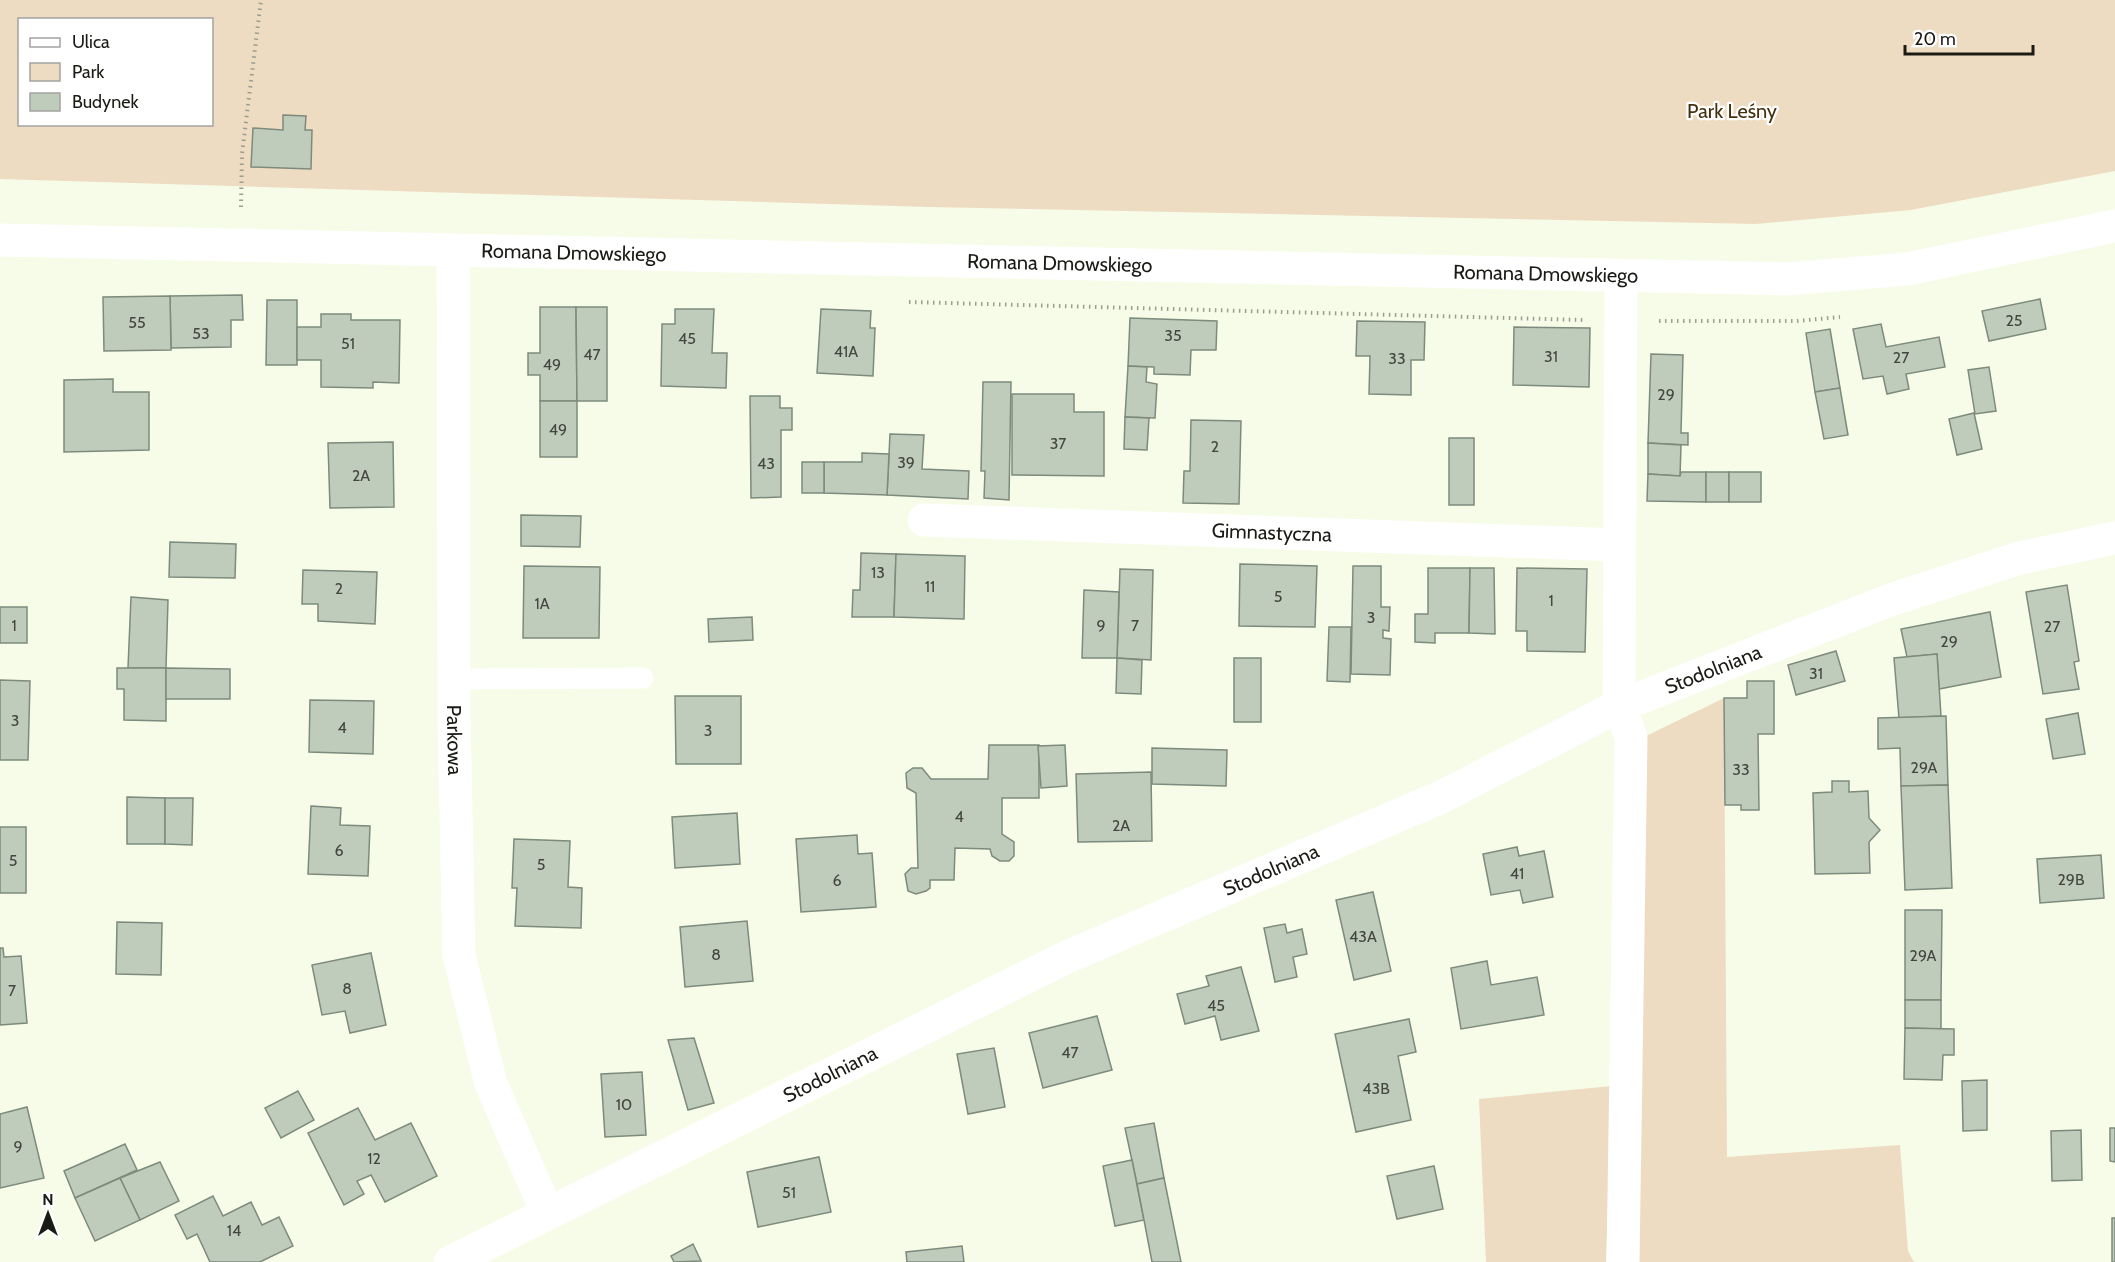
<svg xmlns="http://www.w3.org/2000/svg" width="2115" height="1262" viewBox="0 0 2115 1262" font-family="Cabin,sans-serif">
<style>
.green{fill:#eedcc2;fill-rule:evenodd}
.building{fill:#bfccbc;stroke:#7e8a7c;stroke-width:1.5}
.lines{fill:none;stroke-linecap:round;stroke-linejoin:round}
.path{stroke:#9a9e90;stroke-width:4;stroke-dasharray:1.5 4.5;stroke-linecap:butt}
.service{stroke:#fff;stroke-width:21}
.minor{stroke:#fff;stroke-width:33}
.tertiary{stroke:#fff;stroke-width:33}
.labels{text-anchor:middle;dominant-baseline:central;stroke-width:4.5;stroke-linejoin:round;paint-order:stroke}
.number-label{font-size:16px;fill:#43473f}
.park-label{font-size:20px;fill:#45300d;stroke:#fff}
.street-label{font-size:20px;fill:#1a1b15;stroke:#fff}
</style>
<rect width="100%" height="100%" fill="#f6fce8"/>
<!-- green -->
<g class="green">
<path d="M0 0H2115V171L1911 210 1756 224 928 207 0 179ZM20 20H212V124H20Z"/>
<polygon points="1724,698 1727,1157 1900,1145 1908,1251 1914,1262 1636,1262 1642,738"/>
<polygon points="1612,1086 1606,1262 1486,1262 1479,1099"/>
</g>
<!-- building -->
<g class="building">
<polygon points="283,115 306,116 305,130 312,130 311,169 251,167 253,128 283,130"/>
<polygon points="242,295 243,320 231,320 231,347 171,348 170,296"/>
<polygon points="170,296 171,350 104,351 103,297"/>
<polygon points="2040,299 2046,329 1989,341 1982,311"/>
<polygon points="267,300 297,300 297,365 266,365"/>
<polygon points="540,307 576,307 577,401 540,401 540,375 528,375 528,353 540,353"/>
<polygon points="576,307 607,307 607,401 577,401"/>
<polygon points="675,309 714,309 712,353 727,353 726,388 661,386 662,324 675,324"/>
<polygon points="821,309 871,311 870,328 875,328 873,376 817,373"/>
<polygon points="321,314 351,314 351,320 400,320 399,383 373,382 373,388 321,387 321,360 297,360 297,327 321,327"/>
<polygon points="1130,318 1217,321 1216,350 1191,350 1190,375 1154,374 1154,367 1128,366"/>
<polygon points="1357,321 1425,322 1424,360 1411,360 1411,395 1369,394 1370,356 1356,356"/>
<polygon points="1881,324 1886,347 1939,337 1945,367 1906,374 1909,389 1887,394 1883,376 1863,379 1853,329"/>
<polygon points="1514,327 1590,328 1589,387 1513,385"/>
<polygon points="1830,329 1840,388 1815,392 1806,333"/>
<polygon points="1651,354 1683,355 1681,433 1688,433 1688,445 1648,443"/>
<polygon points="1128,366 1147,367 1146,382 1157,384 1155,418 1125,417"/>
<polygon points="1989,367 1996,411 1975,414 1968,370"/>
<polygon points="113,379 113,392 149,392 149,450 64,452 64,380"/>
<polygon points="983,382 1011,382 1009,500 984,498 985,471 981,471"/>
<polygon points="1840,388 1848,435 1824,439 1815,392"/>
<polygon points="1012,394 1074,394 1074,412 1104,412 1104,476 1012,475"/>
<polygon points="750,396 780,396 780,408 792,408 792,430 781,430 781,497 751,498"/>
<rect x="540" y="401" width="37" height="56"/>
<polygon points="1974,413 1982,449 1957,455 1949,419"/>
<polygon points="1125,417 1149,418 1147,450 1124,449"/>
<polygon points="1191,420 1241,421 1239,504 1183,503 1184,471 1190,471"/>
<polygon points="890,434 924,435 922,469 969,471 968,499 887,495"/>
<rect x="1449" y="438" width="25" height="67"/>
<polygon points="393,442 394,507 330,508 328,443"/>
<polygon points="1648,443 1681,445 1680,476 1648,474"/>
<polygon points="862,453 889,454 887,495 824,493 824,462 862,462"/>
<rect x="802" y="462" width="22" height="31"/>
<polygon points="1681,472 1706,472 1706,502 1647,501 1648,474 1680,476"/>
<rect x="1706" y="472" width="23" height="30"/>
<rect x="1729" y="472" width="32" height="30"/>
<polygon points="521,515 581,516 580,547 521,546"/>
<polygon points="170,542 236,544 235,578 169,577"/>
<polygon points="861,553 896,554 894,617 852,617 853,590 860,590"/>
<polygon points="896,554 965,556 964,619 894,617"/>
<polygon points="1240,564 1317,566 1315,627 1239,626"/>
<polygon points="524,566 600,567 599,638 523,638"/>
<polygon points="1353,566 1381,566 1381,607 1390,607 1389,631 1383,630 1383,638 1391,639 1390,675 1351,674"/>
<polygon points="1428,568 1470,568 1469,633 1435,633 1435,643 1415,642 1415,614 1428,614"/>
<polygon points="1470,568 1494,568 1495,634 1469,633"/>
<polygon points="1517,568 1587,569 1585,652 1527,651 1527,631 1516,631"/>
<polygon points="1120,569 1153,570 1151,660 1117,658"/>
<polygon points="303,570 377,572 375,624 318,621 318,604 302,604"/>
<polygon points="2067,585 2079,661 2074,662 2079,689 2043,694 2026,592"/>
<polygon points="1084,590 1119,592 1117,658 1082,658"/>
<polygon points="131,597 168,600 166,668 128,668"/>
<rect x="0" y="607" width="27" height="36"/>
<polygon points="1990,612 2001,677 1939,689 1937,654 1907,657 1901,629"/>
<polygon points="752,617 753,640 709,642 708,619"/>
<polygon points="1329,627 1351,627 1350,682 1327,681"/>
<polygon points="1836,651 1845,681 1796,695 1788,665"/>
<polygon points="1937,654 1941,716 1899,718 1894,658"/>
<polygon points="1117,658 1142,660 1141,694 1116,693"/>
<rect x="1234" y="658" width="27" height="64"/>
<polygon points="117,668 166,668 166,721 124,720 124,689 117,689"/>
<polygon points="166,668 230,669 230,699 166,699"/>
<polygon points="0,680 30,681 28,760 0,760"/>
<polygon points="1747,681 1774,681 1774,734 1758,734 1759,810 1741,810 1741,805 1725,805 1724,698 1747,698"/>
<polygon points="675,696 741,696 741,764 676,764"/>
<polygon points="310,700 374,701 373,754 309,752"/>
<polygon points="2078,713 2085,754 2053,759 2046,719"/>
<polygon points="1946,716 1948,785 1901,786 1900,748 1878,749 1878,718"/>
<polygon points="989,745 1039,745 1039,798 1002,798 1002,834 1014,842 1014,856 1009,861 1000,861 992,856 990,849 955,848 954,880 930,880 930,888 926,891 916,894 908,891 905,874 911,868 918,868 916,793 907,788 906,773 913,768 922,768 931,779 988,779"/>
<polygon points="1065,745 1067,786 1041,788 1038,746"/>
<polygon points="1152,748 1227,750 1226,786 1152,784"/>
<polygon points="1151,772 1152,841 1078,842 1076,774"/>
<polygon points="1832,781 1849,781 1849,792 1868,791 1869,818 1880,830 1869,842 1870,873 1815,874 1813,793 1832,792"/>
<polygon points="1948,785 1952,888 1905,890 1901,786"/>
<polygon points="127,797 165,798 165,844 127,844"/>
<polygon points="165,798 193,798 192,845 165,844"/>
<polygon points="311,806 341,808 340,825 370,826 368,876 308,874"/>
<polygon points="737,813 740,864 675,868 672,817"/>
<rect x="0" y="827" width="26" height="66"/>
<polygon points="857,835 858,854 872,853 876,907 801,912 796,839"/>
<polygon points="514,839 570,841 568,887 582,888 581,928 515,926 517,888 512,888"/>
<polygon points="1517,847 1519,856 1544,851 1553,897 1523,903 1520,890 1491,895 1483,854"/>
<polygon points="2101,855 2104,898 2040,903 2037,859"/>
<polygon points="1373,892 1391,971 1354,980 1336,900"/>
<polygon points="1905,910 1942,910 1941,1000 1905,1000"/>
<polygon points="747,921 753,981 685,987 680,927"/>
<polygon points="117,922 162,923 161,975 116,974"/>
<polygon points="1285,924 1287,933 1302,929 1307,954 1293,957 1297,977 1275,982 1264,928"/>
<polygon points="0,948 3,948 4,957 21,956 27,1023 0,1025"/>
<polygon points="371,953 386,1025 350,1033 345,1011 322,1015 312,965"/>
<polygon points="1487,961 1491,985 1537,977 1544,1015 1461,1029 1451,968"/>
<polygon points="1241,967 1259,1031 1221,1040 1215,1016 1185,1024 1177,994 1209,986 1206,976"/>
<polygon points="1905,1000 1941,1000 1941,1029 1905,1028"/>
<polygon points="1097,1016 1112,1070 1043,1088 1029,1033"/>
<polygon points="1409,1019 1416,1052 1398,1056 1411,1120 1356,1132 1335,1034"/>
<polygon points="1905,1028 1954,1029 1954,1055 1943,1055 1942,1080 1904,1079"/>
<polygon points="694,1038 714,1103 688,1110 668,1040"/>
<polygon points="994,1048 1005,1107 968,1114 957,1054"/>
<polygon points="642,1072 646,1135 605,1137 601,1074"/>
<polygon points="1987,1080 1987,1130 1963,1131 1962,1081"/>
<polygon points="298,1091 314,1120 281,1138 265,1108"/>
<polygon points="27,1107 44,1178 0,1188 0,1114"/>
<polygon points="358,1108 375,1140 411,1123 437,1176 385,1202 371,1175 357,1181 364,1194 344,1205 308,1133"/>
<polygon points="1154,1123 1164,1178 1137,1184 1125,1128"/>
<polygon points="2110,1128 2115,1128 2115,1162 2110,1161"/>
<polygon points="2081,1130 2082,1180 2052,1181 2051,1131"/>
<polygon points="125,1144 137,1170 75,1198 64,1171"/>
<polygon points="819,1157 831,1212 758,1227 747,1172"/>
<polygon points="1132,1160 1144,1220 1115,1226 1103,1166"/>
<polygon points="160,1162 179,1201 140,1220 120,1178"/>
<polygon points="1434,1166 1443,1209 1397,1219 1387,1176"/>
<polygon points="120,1178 140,1220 95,1241 75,1198"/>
<polygon points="1164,1178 1181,1262 1152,1262 1144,1220 1137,1184"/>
<polygon points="213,1196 223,1216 251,1202 262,1225 279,1217 293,1246 260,1262 210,1262 197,1234 187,1239 175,1215"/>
<rect x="2112" y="1218" width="3" height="44"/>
<polygon points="693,1244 701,1261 674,1262 671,1256"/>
<polygon points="962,1246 964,1262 907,1262 906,1252"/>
</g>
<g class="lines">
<!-- path -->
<g class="path">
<polyline points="241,207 242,154 261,0"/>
<polyline points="909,302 1583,320"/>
<polyline points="1659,321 1797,321 1840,317"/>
</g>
<!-- service -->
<polyline class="service" points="455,679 643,678"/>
<!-- minor -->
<g class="minor">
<path id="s1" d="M453 251 454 720 459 955 491 1084 547 1212"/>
<polyline points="1621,275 1619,706 1631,737 1623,1262"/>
<path id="s2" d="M924 520 1619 545"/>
<path id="s3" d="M450 1262 1067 957 1439 798 1619 706 1893 599 2020 558 2115 538"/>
</g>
<!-- tertiary -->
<path class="tertiary" id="s4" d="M0 240 1787 279 1907 269 2115 226"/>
</g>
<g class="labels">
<!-- number labels -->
<g class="number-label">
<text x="2014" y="320">25</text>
<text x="137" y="322">55</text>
<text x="201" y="333">53</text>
<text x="1173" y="335">35</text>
<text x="687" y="338">45</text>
<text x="348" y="343">51</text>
<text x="846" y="351">41A</text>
<text x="592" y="354">47</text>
<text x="1551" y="356">31</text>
<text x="1901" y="357">27</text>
<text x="1397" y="358">33</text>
<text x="552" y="364">49</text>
<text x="1666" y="394">29</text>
<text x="558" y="429">49</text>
<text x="1058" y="443">37</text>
<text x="1215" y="446">2</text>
<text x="906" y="462">39</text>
<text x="766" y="463">43</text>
<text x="361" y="475">2A</text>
<text x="878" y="572">13</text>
<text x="930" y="586">11</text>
<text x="339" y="588">2</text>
<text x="1278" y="596">5</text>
<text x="1551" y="600">1</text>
<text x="542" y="603">1A</text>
<text x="1371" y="617">3</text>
<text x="14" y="625">1</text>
<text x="1101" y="625">9</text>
<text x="1135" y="625">7</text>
<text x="2052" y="626">27</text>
<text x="1949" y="641">29</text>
<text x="1816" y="673">31</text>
<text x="15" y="720">3</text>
<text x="342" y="727">4</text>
<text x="708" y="730">3</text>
<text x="1924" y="767">29A</text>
<text x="1741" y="769">33</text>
<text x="959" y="816">4</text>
<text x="1121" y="825">2A</text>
<text x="339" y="850">6</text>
<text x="13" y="860">5</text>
<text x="541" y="864">5</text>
<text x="1517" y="873">41</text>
<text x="2071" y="879">29B</text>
<text x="837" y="880">6</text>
<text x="1363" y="936">43A</text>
<text x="716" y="954">8</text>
<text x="1923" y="955">29A</text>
<text x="347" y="988">8</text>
<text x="12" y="990">7</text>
<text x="1216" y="1005">45</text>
<text x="1070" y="1052">47</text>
<text x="1376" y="1088">43B</text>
<text x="624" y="1104">10</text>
<text x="18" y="1146">9</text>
<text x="374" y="1158">12</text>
<text x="789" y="1192">51</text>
<text x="234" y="1230">14</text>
</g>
<!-- park labels -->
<g class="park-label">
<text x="1732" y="111">Park Leśny</text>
</g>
<!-- street labels -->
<g class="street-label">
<text stroke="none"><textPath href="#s4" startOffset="574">Romana Dmowskiego</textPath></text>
<text stroke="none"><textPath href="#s4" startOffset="1060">Romana Dmowskiego</textPath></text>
<text stroke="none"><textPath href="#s4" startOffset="1546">Romana Dmowskiego</textPath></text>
<text stroke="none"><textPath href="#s2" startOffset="348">Gimnastyczna</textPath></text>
<text stroke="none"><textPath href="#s3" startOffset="1396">Stodolniana</textPath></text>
<text stroke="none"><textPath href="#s1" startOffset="489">Parkowa</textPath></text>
<text stroke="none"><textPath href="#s3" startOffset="910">Stodolniana</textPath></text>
<text stroke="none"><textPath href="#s3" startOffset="424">Stodolniana</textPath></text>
</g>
</g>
<!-- legend -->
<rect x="18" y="18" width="195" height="108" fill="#ffffff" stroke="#a3a4a1" stroke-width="1.5"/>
<rect x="30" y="38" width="30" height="9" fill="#ffffff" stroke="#a3a4a1" stroke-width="1.5"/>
<text x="72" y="48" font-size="18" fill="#1a1b15">Ulica</text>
<rect x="30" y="63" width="30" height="18" fill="#eedcc2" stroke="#a3a4a1" stroke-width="1.5"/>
<text x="72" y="78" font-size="18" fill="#1a1b15">Park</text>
<rect x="30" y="93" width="30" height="18" fill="#bfccbc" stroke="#a3a4a1" stroke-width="1.5"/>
<text x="72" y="108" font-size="18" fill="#1a1b15">Budynek</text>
<!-- north arrow -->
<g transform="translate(48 1214)" stroke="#ffffff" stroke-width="4.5" paint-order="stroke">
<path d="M0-4.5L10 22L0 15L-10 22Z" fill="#1a1b15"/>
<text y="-9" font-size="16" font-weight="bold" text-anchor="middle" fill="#1a1b15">N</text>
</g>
<!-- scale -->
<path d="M1905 45v9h128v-9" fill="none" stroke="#1a1b15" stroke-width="3"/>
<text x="1914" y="45" font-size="18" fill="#1a1b15" stroke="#ffffff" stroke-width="4.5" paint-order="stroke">20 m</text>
</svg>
